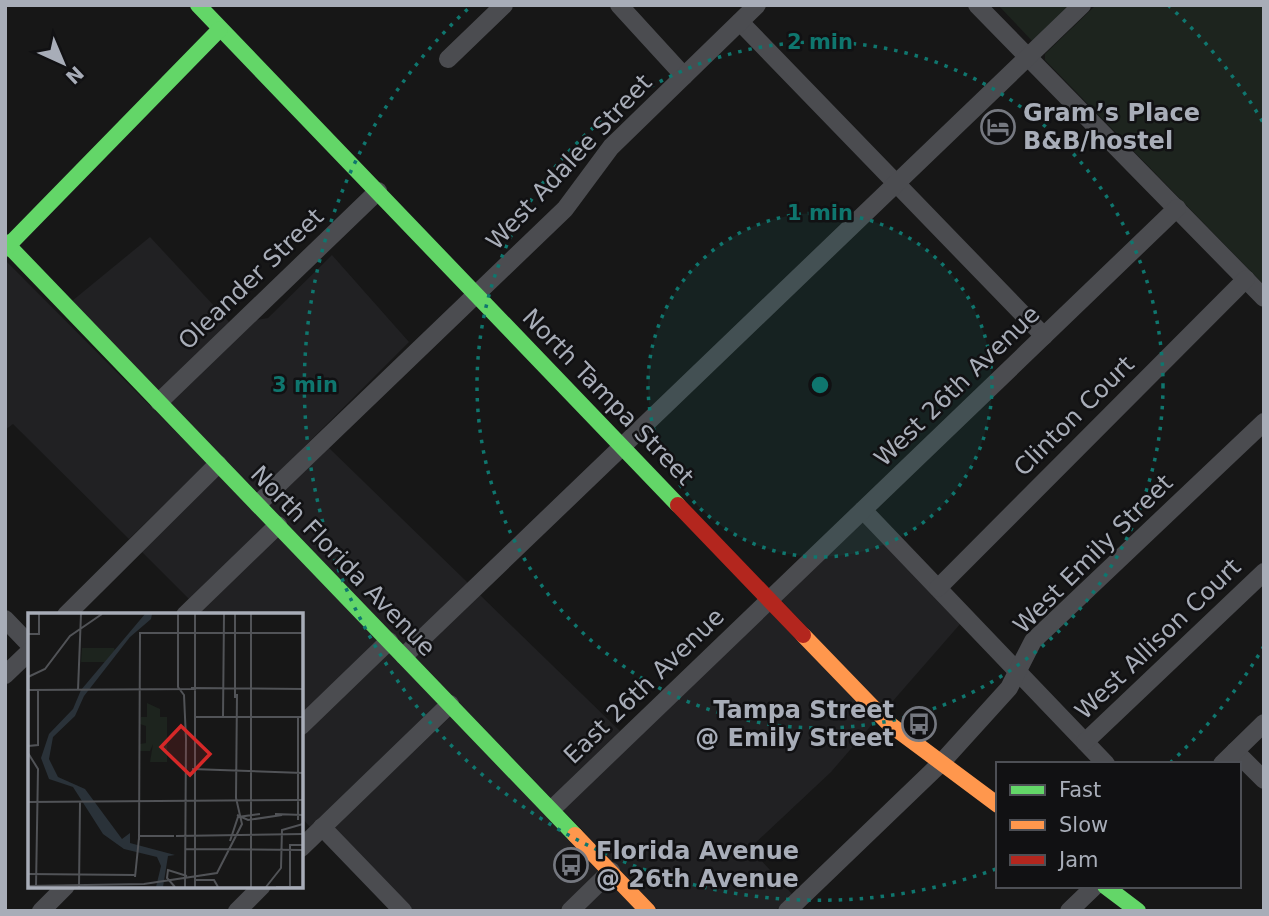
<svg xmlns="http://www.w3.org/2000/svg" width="1269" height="916" viewBox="0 0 1269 916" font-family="'DejaVu Sans',sans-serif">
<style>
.built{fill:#212123}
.green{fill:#1d241e}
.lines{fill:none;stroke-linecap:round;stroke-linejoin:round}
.street{stroke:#4b4c50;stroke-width:18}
.fast{stroke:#63d668;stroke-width:16}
.slow{stroke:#ff974d;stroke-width:16}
.jam{stroke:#b3261e;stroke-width:16}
.ring{fill:none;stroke:#0f766e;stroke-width:3.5;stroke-dasharray:3.5 7}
.labels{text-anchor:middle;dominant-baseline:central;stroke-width:5;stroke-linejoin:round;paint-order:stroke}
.poi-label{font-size:24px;font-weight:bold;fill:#a8adb8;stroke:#111113;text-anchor:start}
.street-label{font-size:24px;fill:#a8adb8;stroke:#111113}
.inset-road{fill:none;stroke:#515357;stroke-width:2}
.view{fill:#d62828;fill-opacity:0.15;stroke:#d62828;stroke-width:3.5}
.inset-edge{fill:none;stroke:#a8adb8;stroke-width:3.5}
.centre{fill:#0f766e;stroke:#111113;stroke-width:3.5}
.ring-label{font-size:21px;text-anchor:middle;font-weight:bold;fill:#0f766e;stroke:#111113;stroke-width:5;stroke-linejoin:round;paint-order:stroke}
</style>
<rect width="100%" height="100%" fill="#171717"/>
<!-- built -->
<g class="built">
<polygon points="150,237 229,322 158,391 72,301"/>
<polygon points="332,255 409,342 258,493 170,403 256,320 268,318"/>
<polygon points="5,260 207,463 129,539 13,424 5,430"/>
<polygon points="329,448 468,583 403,645 269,505"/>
<polygon points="218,475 267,524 189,599 141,551"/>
<polygon points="864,521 961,623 885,710 781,600"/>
<polygon points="278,536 378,640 301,714 301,615 205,615 201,611"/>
<polygon points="480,595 620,731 551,798 415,657"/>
<polygon points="771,610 875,721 831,772 750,848 792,894 775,911 659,911 563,810"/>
<polygon points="390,652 439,704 310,827 301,817 301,737"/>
<polygon points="451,716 600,870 558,911 414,911 333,828"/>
<polygon points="611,883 638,911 582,911"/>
</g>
<!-- green -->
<g class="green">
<polygon points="998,5 1075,5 1035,44"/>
<polygon points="1096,5 1264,5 1264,285 1045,60 1045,54"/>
</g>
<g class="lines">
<!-- street -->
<g class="street">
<polyline points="619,5 684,76"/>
<polyline points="977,5 1264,298"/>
<polyline points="740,22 1044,336"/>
<polyline points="448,59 504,5"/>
<polyline points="159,402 378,191"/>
<polyline points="258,504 565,209 611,147 757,5"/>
<polyline points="863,510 1106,764"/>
<polyline points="938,588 1246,279"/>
<polyline points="66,615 218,464"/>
<polyline points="185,615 278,525"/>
<polyline points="5,619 30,645"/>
<polyline points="404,656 1082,5"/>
<polyline points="5,675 30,651"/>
<polyline points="301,726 389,641"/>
<polyline points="1085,742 1264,572"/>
<polyline points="1235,751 1264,780"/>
<polyline points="1222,764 1264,723"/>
<polyline points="552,809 1177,208"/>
<polyline points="322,827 403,911"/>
<polyline points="301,848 450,704"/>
<polyline points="41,911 66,886"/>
<polyline points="237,911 262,886"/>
<polyline points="570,911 611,871"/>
<polyline points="787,911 941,763 1009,688 1033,641 1264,422"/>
<polyline points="1069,911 1095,886"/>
</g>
<!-- fast -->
<g class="fast">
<polyline points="198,5 678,505"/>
<polyline points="5,242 575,835"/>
<polyline points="5,249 220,29"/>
<polyline points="1105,886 1138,911"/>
</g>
<!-- slow -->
<g class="slow">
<polyline points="803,635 888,723 998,805"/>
<polyline points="575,835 648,911"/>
</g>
<!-- jam -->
<polyline class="jam" points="678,505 803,635"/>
</g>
<!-- distance rings -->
<circle cx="820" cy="385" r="172" fill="#0f766e" fill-opacity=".12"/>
<g class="ring">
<circle cx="820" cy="385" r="172"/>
<circle cx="820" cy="385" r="343"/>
<path d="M1264 646A515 515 0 0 1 1171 762M996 869A515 515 0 0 1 472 5M1168 5A515 515 0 0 1 1264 124"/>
</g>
<!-- icons -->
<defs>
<g id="hotel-ring" transform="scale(1.75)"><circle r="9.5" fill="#111113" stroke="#757880" stroke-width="1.5"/><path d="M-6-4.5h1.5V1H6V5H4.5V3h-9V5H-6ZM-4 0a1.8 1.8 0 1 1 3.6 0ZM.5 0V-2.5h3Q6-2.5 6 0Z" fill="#757880"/></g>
<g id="bus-ring" transform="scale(1.75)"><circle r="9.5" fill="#111113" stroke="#757880" stroke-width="1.5"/><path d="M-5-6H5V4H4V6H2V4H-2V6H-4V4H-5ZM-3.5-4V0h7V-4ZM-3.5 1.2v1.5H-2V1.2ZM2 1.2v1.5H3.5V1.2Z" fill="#757880"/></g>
</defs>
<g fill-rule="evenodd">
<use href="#hotel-ring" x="998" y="127"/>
<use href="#bus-ring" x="919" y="724"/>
<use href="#bus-ring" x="571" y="865"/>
</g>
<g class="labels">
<!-- poi labels -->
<g class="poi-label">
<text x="1023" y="113">Gram’s Place<tspan x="1023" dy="28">B&amp;B/hostel</tspan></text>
<text x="894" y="710" text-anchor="end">Tampa Street<tspan x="894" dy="28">@ Emily Street</tspan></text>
<text x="596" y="851">Florida Avenue<tspan x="596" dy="28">@ 26th Avenue</tspan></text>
</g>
<!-- street labels -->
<g class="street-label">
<text transform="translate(569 162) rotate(-47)">West Adalee Street</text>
<text transform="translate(251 279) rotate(-44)">Oleander Street</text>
<text transform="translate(957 386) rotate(-44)">West 26th Avenue</text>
<text transform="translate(608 397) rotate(46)">North Tampa Street</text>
<text transform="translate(1074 416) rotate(-45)">Clinton Court</text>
<text transform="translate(1093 554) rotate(-45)">West Emily Street</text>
<text transform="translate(343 561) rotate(46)">North Florida Avenue</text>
<text transform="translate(1158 639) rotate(-44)">West Allison Court</text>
<text transform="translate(644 686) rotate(-44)">East 26th Avenue</text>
</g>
</g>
<!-- overview -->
<g transform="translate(28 613)">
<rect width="275" height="275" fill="#171717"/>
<path d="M54 35H86L87 38 77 49H53ZM119 90 132 96V104H139V149H122L125 131 122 138H112V131L118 130V113L112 111 113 104H119Z" fill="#1d241e"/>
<path d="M117 1H124L123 6 102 24 56 83 47 103 25 124 21 146 30 164 57 176 94 226 102 220V230L147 242 140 243 135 274H128L133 253 129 244 96 236 75 221 45 174 21 166 13 145 21 121 45 96 53 77Z" fill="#2a3239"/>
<path class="inset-road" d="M150 1V74L156 82 158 126 157 274M0 21H11V1M0 64 17 56 42 23 74 1M163 75 275 76M0 77 168 76M50 77 53 1M207 85V1M167 104H270M195 104 196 1M0 133 10 132V77M0 140 10 156 8 274M164 156 275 160M0 189 275 187M247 201 275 202M209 202 220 207 254 202M270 207V104H275M112 223H146M148 223 275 221M111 227 112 20H275M202 228 210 204 232 201M157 236 275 237M0 261 107 262M107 264 111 225M168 267H186L190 274M0 273 116 271 189 260 214 211 208 185 209 81M51 274 52 189M147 274 139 265 140 257 159 263M167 274V1M223 274V1M238 274 253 255 254 217 275 211M248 274H275M262 274V232H275"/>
<path class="view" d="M153 113 182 141 162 162 133 134Z"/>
<rect width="275" height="275" class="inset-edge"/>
</g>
<circle cx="820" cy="385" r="10" class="centre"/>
<g class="ring-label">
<text x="820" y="49">2 min</text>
<text x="820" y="220">1 min</text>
<text x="305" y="392">3 min</text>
</g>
<!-- border -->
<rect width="1269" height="916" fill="none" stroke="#a8adb8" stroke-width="14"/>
<!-- legend -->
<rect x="996" y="762" width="245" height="126" fill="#111113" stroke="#4d4f55" stroke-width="2"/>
<rect x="1010" y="785" width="35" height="10" fill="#63d668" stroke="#4d4f55" stroke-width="2"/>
<text x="1059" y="797" font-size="21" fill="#a8adb8">Fast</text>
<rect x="1010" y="820" width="35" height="10" fill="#ff974d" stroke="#4d4f55" stroke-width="2"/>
<text x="1059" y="832" font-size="21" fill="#a8adb8">Slow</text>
<rect x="1010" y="855" width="35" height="10" fill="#b3261e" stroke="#4d4f55" stroke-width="2"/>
<text x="1059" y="867" font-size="21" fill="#a8adb8">Jam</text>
<!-- north arrow -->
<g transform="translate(63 63) rotate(136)" stroke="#111113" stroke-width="5" paint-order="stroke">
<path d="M0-5L12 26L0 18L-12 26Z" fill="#a8adb8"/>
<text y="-10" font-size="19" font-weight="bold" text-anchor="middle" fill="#a8adb8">N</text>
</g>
</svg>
